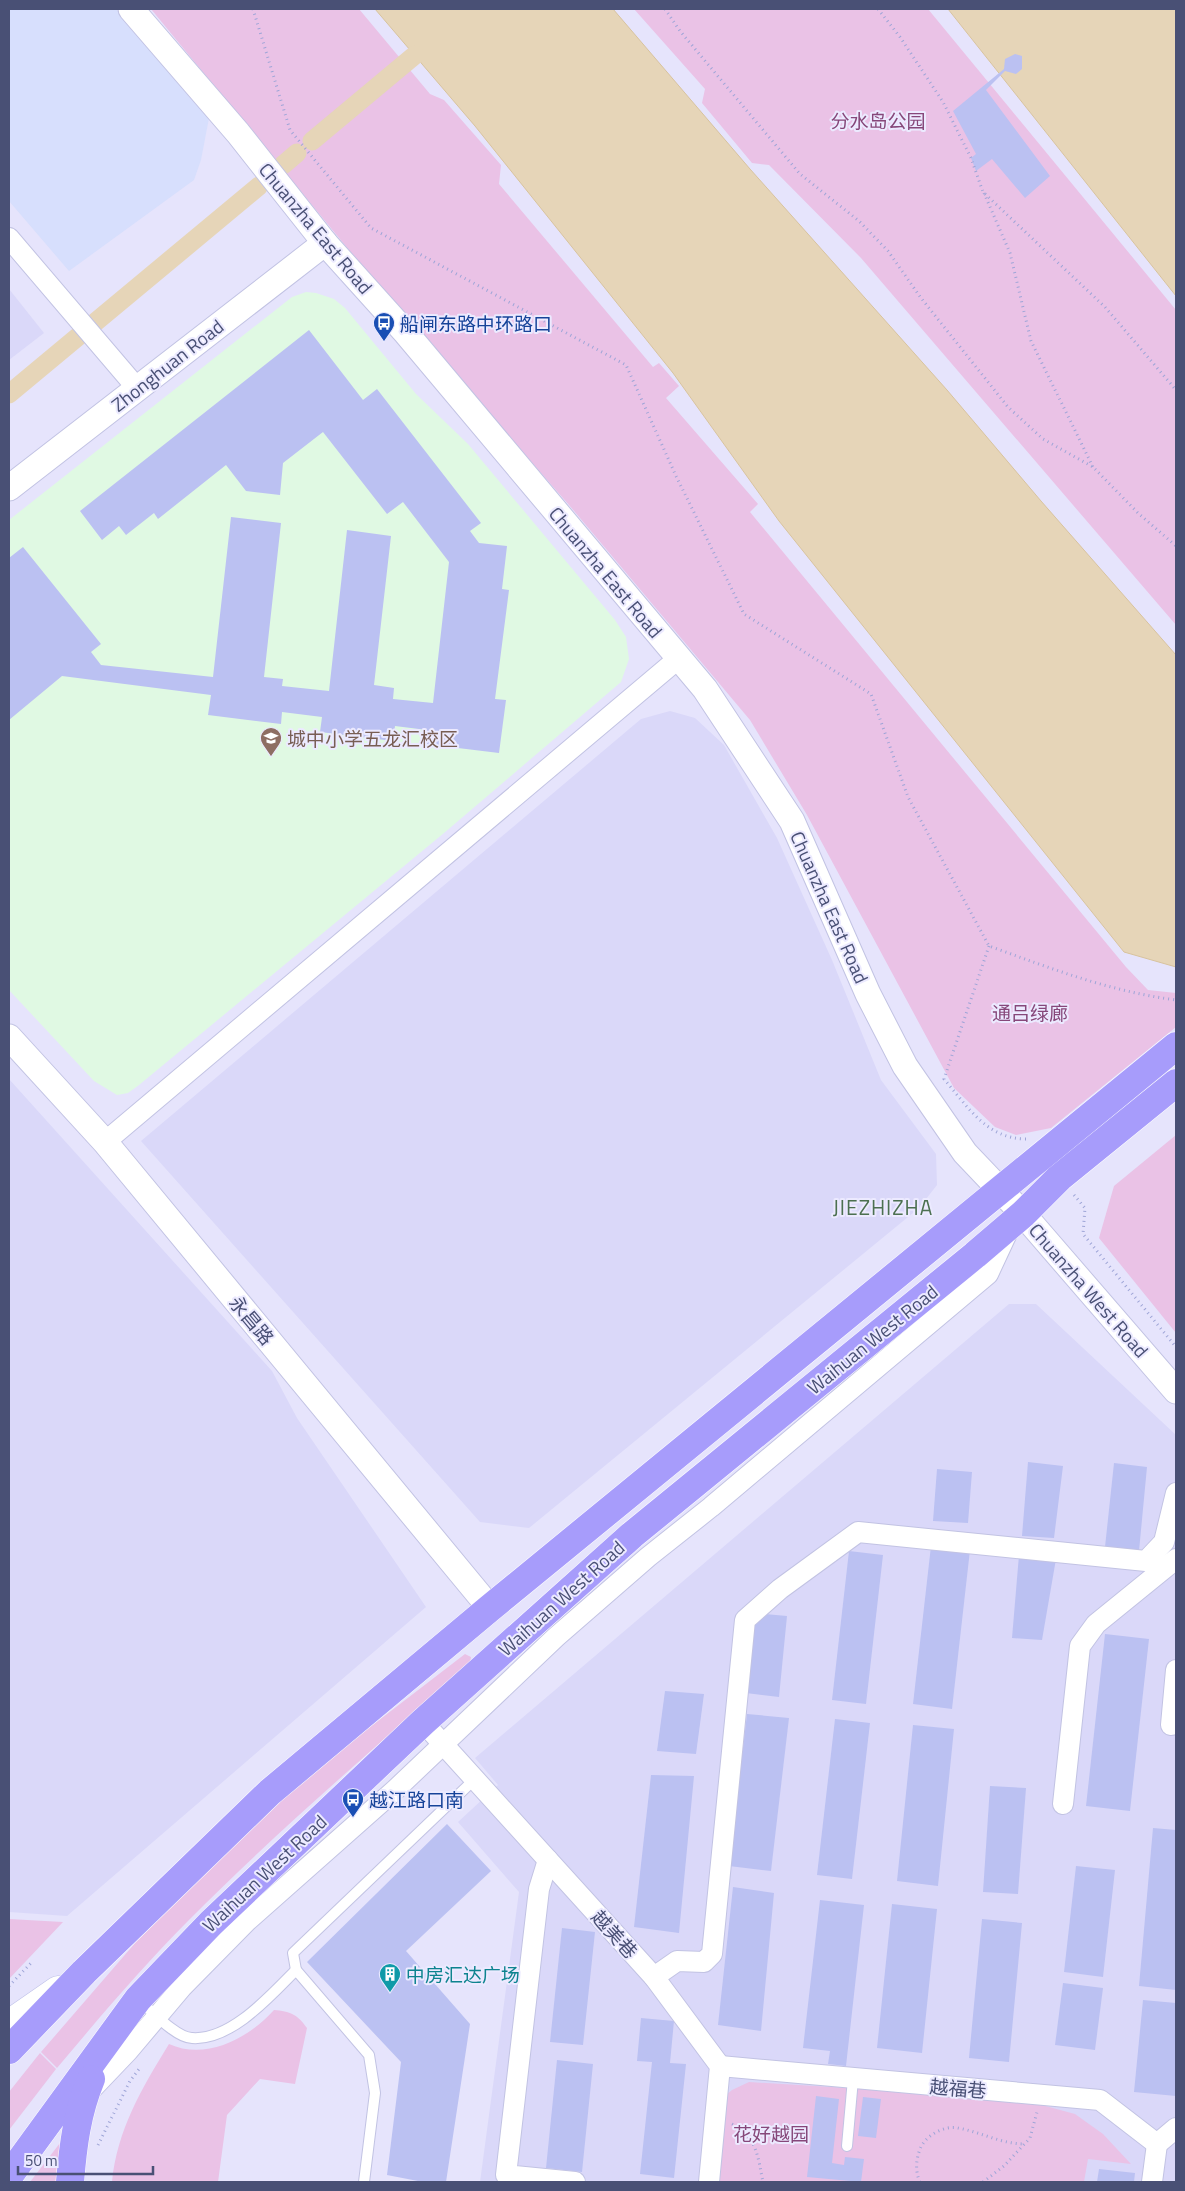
<svg xmlns="http://www.w3.org/2000/svg" width="1185" height="2191" viewBox="0 0 1185 2191" font-family="'Titillium Web','Noto Sans SC',sans-serif">
<style>
.residential{fill:#dad8f9}
.commercial{fill:#d7dffd}
.education{fill:#e0f9e3}
.green{fill:#eac2e6}
.water{fill:#e6d5b8;stroke:#d8c39e}
.lines{fill:none;stroke-linecap:round;stroke-linejoin:round}
.canal{stroke:#e6d5b8;stroke-width:19}
.building{fill:#bbc1f2}
.service-casing{stroke:#c2c3e3;stroke-width:12}
.minor-casing{stroke:#c2c3e3;stroke-width:22}
.tertiary-casing{stroke:#c2c3e3;stroke-width:27}
.secondary-casing{stroke:#bfc1e8;stroke-width:29}
.primary-casing{stroke:#fff;stroke-width:29}
.path{stroke:#9ea5d7;stroke-width:3;stroke-dasharray:1 4;stroke-linecap:butt}
.service{stroke:#fff;stroke-width:10}
.minor{stroke:#fff;stroke-width:20}
.tertiary{stroke:#fff;stroke-width:25}
.secondary{stroke:#fff;stroke-width:28}
.primary{stroke:#a79cfb;stroke-width:28}
.labels{text-anchor:middle;dominant-baseline:central;stroke-width:4;stroke-linejoin:round;paint-order:stroke}
.park-label{font-size:19px;fill:#86477a;stroke:#eceaff}
.street-label{font-size:19px;fill:#495075;stroke:#eceaff}
.transit-label{font-size:19px;fill:#164399;stroke:#eceaff;text-anchor:start}
.education-label{font-size:19px;fill:#785e54;stroke:#eceaff;text-anchor:start}
.culture-label{font-size:19px;fill:#0d838f;stroke:#eceaff;text-anchor:start}
.quarter-label{font-size:21px;letter-spacing:1px;fill:#4c7051;stroke:#eceaff}
</style>
<rect width="100%" height="100%" fill="#e6e4fc"/>
<!-- residential -->
<g class="residential">
<polygon points="9,289 44,333 9,360"/>
<polygon points="670,711 695,718 724,745 777,838 832,960 881,1080 936,1154 937,1185 919,1208 529,1528 480,1522 141,1141 641,719"/>
<polygon points="9,1079 272,1371 297,1418 426,1607 67,1916 9,1912"/>
<polygon points="1009,1304 1036,1304 1176,1435 1176,2182 480,2182 519,1892 458,1822 498,1785 475,1758"/>
</g>
<!-- commercial -->
<polygon class="commercial" points="9,9 116,9 209,118 201,160 194,180 69,271 9,201"/>
<!-- education -->
<polygon class="education" points="306,292 316,293 334,299 345,308 416,394 468,444 615,620 626,637 629,659 621,682 444,833 139,1085 128,1093 117,1095 94,1081 9,990 9,520 292,297"/>
<!-- green -->
<g class="green">
<polygon points="151,9 359,9 430,94 444,100 501,165 499,184 653,367 659,363 679,386 666,398 758,504 750,512 1126,967 1148,990 1176,993 1176,1027 1051,1128 1016,1135 995,1127 954,1088 807,815 750,720 569,505 390,300"/>
<polygon points="634,9 928,9 1176,310 1176,625 861,258 769,165 752,163 702,103 705,89"/>
<polygon points="1176,1135 1176,1333 1099,1238 1114,1186"/>
<path d="M465 1654 471 1657 470 1663C375 1748 278 1830 188 1921 142 1967 100 2017 57 2068L41 2052 136 1942 271 1808 335 1754Z"/>
<polygon points="9,1919 63,1922 9,1979"/>
<path d="M274 2010C290 2011 298 2015 307 2028L295 2084 260 2079 227 2115 218 2182H112C117 2130 142 2088 169 2044 206 2061 249 2038 274 2010Z"/>
<polygon points="40,2053 56,2069 9,2130 9,2092"/>
<polygon points="749,2082 930,2093 1038,2104 1075,2114 1103,2134 1131,2164 1088,2159 1084,2182 714,2182 726,2095 732,2090"/>
<polygon points="60,2143 57,2182 30,2182"/>
</g>
<!-- water -->
<g class="water">
<polygon points="375,9 613,9 750,169 947,390 1041,501 1176,655 1176,967 1124,952 779,521 673,373 475,126"/>
<polygon points="948,9 1176,9 1176,296"/>
</g>
<g class="lines">
<!-- canal -->
<g class="canal">
<polyline points="312,141 415,55"/>
<polyline points="283,165 297,153"/>
<polyline points="9,394 259,186"/>
</g>
</g>
<!-- building -->
<g class="building">
<polygon points="1015,54 1022,56 1022,69 1016,74 1005,71 986,90 1050,176 1025,198 992,159 976,171 971,158 976,154 953,111 1004,69 1005,59"/>
<polygon points="309,330 363,400 377,389 481,523 470,531 479,543 507,546 502,589 509,590 495,699 506,700 499,753 425,744 427,730 395,726 393,741 320,732 322,717 282,712 281,724 208,715 211,695 62,676 9,720 9,558 23,547 101,644 91,652 101,665 213,677 231,517 281,523 264,677 283,679 282,686 329,691 347,530 391,536 374,685 394,688 393,699 433,703 449,562 403,502 387,514 323,432 283,463 280,495 246,491 226,465 158,519 154,513 126,535 119,526 102,540 80,511"/>
<polygon points="1028,1462 1063,1466 1054,1538 1022,1536"/>
<polygon points="1114,1463 1147,1467 1139,1551 1105,1547"/>
<polygon points="937,1469 972,1472 968,1523 933,1521"/>
<polygon points="931,1546 970,1550 952,1709 913,1704"/>
<polygon points="849,1551 883,1555 866,1704 832,1700"/>
<polygon points="1019,1555 1056,1559 1042,1640 1012,1638"/>
<polygon points="755,1613 787,1616 779,1697 746,1693"/>
<polygon points="1105,1634 1149,1639 1130,1811 1086,1806"/>
<polygon points="665,1691 704,1694 696,1754 657,1751"/>
<polygon points="747,1714 789,1718 771,1871 729,1866"/>
<polygon points="835,1719 870,1723 852,1879 817,1875"/>
<polygon points="913,1725 954,1729 938,1886 897,1881"/>
<polygon points="651,1775 694,1776 679,1933 634,1927"/>
<polygon points="990,1786 1026,1788 1018,1894 983,1892"/>
<polygon points="447,1824 491,1871 406,1951 470,2024 446,2182 423,2182 387,2175 401,2062 307,1962"/>
<polygon points="1153,1828 1176,1830 1176,1990 1139,1986"/>
<polygon points="1076,1866 1115,1870 1103,1977 1064,1972"/>
<polygon points="733,1887 774,1893 761,2031 718,2025"/>
<polygon points="820,1900 864,1905 846,2066 828,2064 830,2051 803,2048"/>
<polygon points="892,1904 937,1909 922,2053 877,2048"/>
<polygon points="982,1919 1022,1923 1009,2062 969,2058"/>
<polygon points="562,1928 595,1932 583,2045 550,2042"/>
<polygon points="1063,1983 1103,1988 1095,2050 1055,2045"/>
<polygon points="1143,2000 1176,2003 1176,2096 1134,2092"/>
<polygon points="641,2018 674,2021 670,2063 686,2064 674,2178 640,2174 652,2062 637,2061"/>
<polygon points="557,2060 593,2064 582,2172 546,2168"/>
<polygon points="816,2096 839,2099 832,2163 844,2165 845,2157 864,2159 861,2182 807,2177"/>
<polygon points="863,2097 881,2099 876,2138 858,2136"/>
<polygon points="1099,2169 1135,2173 1134,2182 1097,2182"/>
</g>
<g class="lines">
<!-- service casing -->
<g class="service-casing">
<g id="service">
<polyline points="296,1970 293,1953 476,1778"/>
<path d="M139 2000C151 2010 176 2038 192 2038 231 2041 271 1995 296 1970L369 2055 375 2093 364 2182"/>
<polyline points="847,2146 853,2079"/>
</g>
</g>
<!-- minor casing -->
<g class="minor-casing">
<g id="minor">
<polyline points="9,238 137,388"/>
<polyline points="105,1142 679,658"/>
<polyline points="423,1722 654,1977 720,2066 709,2182"/>
<polyline points="1171,1725 1176,1670"/>
<polyline points="1063,1804 1080,1646 1096,1624 1176,1559"/>
<polyline points="548,1860 539,1889 506,2175 575,2182"/>
<polyline points="654,1977 677,1961 704,1962 712,1954 745,1620 780,1589 858,1532 1146,1561 1164,1542 1176,1493"/>
<polyline points="720,2066 1100,2100 1157,2144 1176,2128"/>
<polyline points="86,2095 128,2051 182,1987 247,1921 395,1790 556,1637 648,1557 711,1507 988,1274 1009,1229"/>
<polyline points="1152,2182 1157,2144"/>
</g>
</g>
<!-- tertiary casing -->
<g class="tertiary-casing">
<g id="tertiary">
<polyline points="131,9 238,133 325,243 406,333 705,689 792,821 868,994 905,1066 965,1153 1023,1214 1176,1391"/>
<polyline points="9,488 325,243"/>
<polyline points="9,1037 105,1142 490,1608"/>
</g>
</g>
<!-- secondary casing -->
<g class="secondary-casing">
<polyline id="secondary" points="9,2024 58,1990"/>
</g>
<!-- primary casing -->
<g class="primary-casing">
<g id="primary">
<polyline points="9,2050 84,1972 270,1792 490,1608 1176,1046"/>
<polyline points="9,2176 138,1999 211,1923 423,1722 632,1535 975,1255 1023,1214 1059,1178 1176,1083"/>
<path d="M70 2182C73 2146 77 2113 91 2079"/>
</g>
</g>
<!-- path -->
<g class="path">
<path d="M253 9 290 130 371 228 626 365 676 476 744 614 871 694 908 797 989 946C1053 969 1108 991 1176 1000"/>
<polyline points="665,9 680,31 800,174 859,221 888,251 921,298 1008,407 1043,439 1093,467 1138,513 1176,546"/>
<polyline points="878,9 900,37 943,102 971,158 983,192 1105,307 1176,390"/>
<polyline points="984,193 1010,253 1031,341 1093,467"/>
<path d="M989 946 944 1079C968 1107 987 1139 1026 1139"/>
<polyline points="1074,1195 1085,1208 1083,1234 1176,1347"/>
<polyline points="9,1986 33,1961"/>
<path d="M732 2124C757 2136 758 2158 763 2182"/>
<polyline points="98,2145 130,2081 139,2069"/>
<path d="M920 2182C915 2171 916 2160 920 2149 925 2136 944 2125 958 2128 981 2132 1001 2144 1025 2144"/>
<polyline points="983,2182 1004,2166 1030,2138 1037,2112"/>
</g>
<!-- service -->
<use href="#service" class="service"/>
<!-- minor -->
<use href="#minor" class="minor"/>
<!-- tertiary -->
<use href="#tertiary" class="tertiary"/>
<!-- secondary -->
<use href="#secondary" class="secondary"/>
<!-- primary -->
<use href="#primary" class="primary"/>
</g>
<!-- icons -->
<defs>
<g id="bus-pin" transform="scale(1.125)"><path d="M0 17L-7.5 6A9.5 9.5 0 1 1 7.5 6Z" fill="#1a4fb4" stroke="#eceaff"/><path d="M-5-6H5V4H4V6H2V4H-2V6H-4V4H-5ZM-3.5-4V0h7V-4ZM-3.5 1.2v1.5H-2V1.2ZM2 1.2v1.5H3.5V1.2Z" fill="#fff"/></g>
<g id="school-pin" transform="scale(1.125)"><path d="M0 17L-7.5 6A9.5 9.5 0 1 1 7.5 6Z" fill="#8d6e63" stroke="#eceaff"/><path d="M0-5L7-2L0 1L-7-2ZM-4 1L0 2.5L4 1V4Q0 6-4 4Z" fill="#fff"/></g>
<g id="building-pin" transform="scale(1.125)"><path d="M0 17L-7.5 6A9.5 9.5 0 1 1 7.5 6Z" fill="#0f9aa8" stroke="#eceaff"/><path d="M-4-6H4V6H1V3H-1V6H-4ZM-2.5-4.3h1.7v1.8h-1.7ZM.8-4.3h1.7v1.8H.8ZM-2.5-1h1.7V.8h-1.7ZM.8-1h1.7V.8H.8Z" fill="#fff"/></g>
</defs>
<g fill-rule="evenodd">
<use href="#bus-pin" x="384" y="323"/>
<use href="#school-pin" x="271" y="738"/>
<use href="#bus-pin" x="353" y="1799"/>
<use href="#building-pin" x="390" y="1974"/>
</g>
<g class="labels">
<!-- park labels -->
<g class="park-label">
<text x="878" y="120">分水岛公园</text>
<text x="1030" y="1012">通吕绿廊</text>
<text x="771" y="2133">花好越园</text>
</g>
<!-- street labels -->
<g class="street-label">
<text transform="translate(316 228) rotate(50)">Chuanzha East Road</text>
<text transform="translate(167 365) rotate(-38)">Zhonghuan Road</text>
<text transform="translate(606 572) rotate(50)">Chuanzha East Road</text>
<text transform="translate(830 907) rotate(66)">Chuanzha East Road</text>
<text transform="translate(1089 1290) rotate(49)">Chuanzha West Road</text>
<text transform="translate(252 1320) rotate(50)">永昌路</text>
<text transform="translate(872 1339) rotate(-39)">Waihuan West Road</text>
<text transform="translate(561 1598) rotate(-42)">Waihuan West Road</text>
<text transform="translate(264 1873) rotate(-43)">Waihuan West Road</text>
<text transform="translate(615 1934) rotate(48)">越美巷</text>
<text transform="translate(958 2088) rotate(5)">越福巷</text>
</g>
<!-- transit labels -->
<g class="transit-label">
<text x="400" y="323">船闸东路中环路口</text>
<text x="369" y="1799">越江路口南</text>
</g>
<!-- education labels -->
<g class="education-label">
<text x="287" y="738">城中小学五龙汇校区</text>
</g>
<!-- culture labels -->
<g class="culture-label">
<text x="406" y="1974">中房汇达广场</text>
</g>
<!-- quarter labels -->
<g class="quarter-label">
<text x="883" y="1207">JIEZHIZHA</text>
</g>
</g>
<!-- border -->
<rect width="1185" height="2191" fill="none" stroke="#495075" stroke-width="20"/>
<!-- scale -->
<path d="M18 2166v8h135v-8" fill="none" stroke="#495075" stroke-width="2.5"/>
<text x="25" y="2166" font-size="15" fill="#495075" stroke="#eceaff" stroke-width="4" paint-order="stroke">50 m</text>
</svg>
